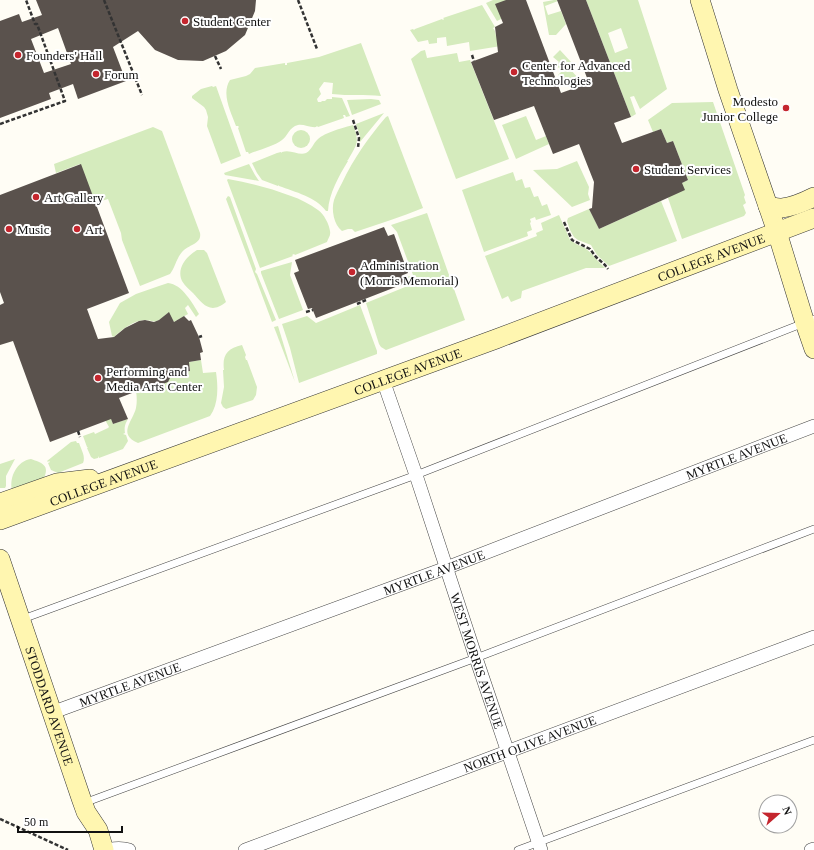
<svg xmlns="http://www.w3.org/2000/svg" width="814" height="850" viewBox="0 0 814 850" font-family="Georgia,serif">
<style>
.green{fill:#d5ebbd;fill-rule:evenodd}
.building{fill:#5a524d;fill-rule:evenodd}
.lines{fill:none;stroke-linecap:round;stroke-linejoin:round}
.lane-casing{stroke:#444;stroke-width:8}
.street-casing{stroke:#444;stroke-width:14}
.secondary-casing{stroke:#333;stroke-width:20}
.path{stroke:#333;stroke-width:2.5;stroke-dasharray:4 2;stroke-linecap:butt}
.lane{stroke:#fff;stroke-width:7}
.street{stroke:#fff;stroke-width:13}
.secondary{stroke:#fff6b0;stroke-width:19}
.poi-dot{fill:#c4262e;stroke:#fff;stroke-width:1.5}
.labels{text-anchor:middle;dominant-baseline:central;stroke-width:4;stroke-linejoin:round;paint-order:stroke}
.poi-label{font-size:13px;fill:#111;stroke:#fff;text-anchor:start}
.street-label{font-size:13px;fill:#111;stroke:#fff}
</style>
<rect width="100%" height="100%" fill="#fffdf5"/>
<!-- green -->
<g class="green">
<polygon points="493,0 506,0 501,19 497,21 486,3"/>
<polygon points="554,0 557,0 558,1 545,6 548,15 561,11 566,24 556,35 549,35 543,2"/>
<path d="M586 0H638L667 89 640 109 634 96 630 97 636 114 631 117ZM621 28 628 48 615 53 608 33Z"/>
<polygon points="482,5 495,27 493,28 495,31 496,36 499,35 501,46 470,51 469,42 447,46 446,37 437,38 437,43 429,44 428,40 418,42 410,30 413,29 414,30 415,29 442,19 443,20 444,19 443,18"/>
<path d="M361 43 381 96C365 94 349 96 332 94L333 83 324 82 319 89 321 94 317 99 318 102H321L322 101H325L327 99H332V97L342 98 350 116 346 117 345 115H343L344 118 318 127 317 126H316L317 127C310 128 304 124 298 125 289 127 288 136 282 140 275 146 258 150 249 154L248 152H246L238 128 239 127 238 126H236C231 112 221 94 230 80L246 76 250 74 255 68 285 63V65H287V63L319 57Z"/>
<polygon points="425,50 427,58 457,53 459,62 470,60 509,159 456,179 411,59 421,51"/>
<polygon points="560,50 571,62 569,64 571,66 569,68 579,79 569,87 558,75 562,71 556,65 559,62 553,57"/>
<polygon points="212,86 213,87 216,86 241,156 221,164 207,126 208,117 206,110 204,107 192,98 192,96 201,89"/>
<polygon points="371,99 379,100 381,104 352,115 347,100"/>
<polygon points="713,102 745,195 744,197 746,203 743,205 746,213 744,216 682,239 668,198 682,183 688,180 673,141 667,143 661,129 653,132 648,120 672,103"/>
<polygon points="384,113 360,142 360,136 356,124"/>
<path d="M388 116 423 208C401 217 378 224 355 232L352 229H348L342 231C334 225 331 210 334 200 336 194 339 189 342 183 354 158 368 138 386 117Z"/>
<polygon points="526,116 536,140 546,136 549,144 516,159 502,125"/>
<path d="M353 125C360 143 357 144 348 160H347L348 161C339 176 329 193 328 211H326C316 197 295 192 279 186V185L278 186 262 180 257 173 252 163 277 153 281 152V153L282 152C291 149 299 156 306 153 312 150 313 143 318 139 324 133 345 127 353 125Z"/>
<path d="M153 127 162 131 200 233C202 244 189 244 182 252 176 259 175 268 170 274L140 286 122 240 121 233 108 199 95 203 80 164 56 173 54 164Z"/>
<circle cx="301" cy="139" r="9"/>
<polygon points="577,161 589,187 588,194 590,200 572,207 533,170 557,169"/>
<polygon points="249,164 255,175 259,181 225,175 224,173"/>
<polygon points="513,172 516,181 522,179 525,188 530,187 534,197 538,196 542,206 547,204 551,215 536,220 535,217 530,219 531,222 530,223 532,230 527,232 528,236 484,252 462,190"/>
<path d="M228 179C250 183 270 188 291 196 300 199 310 204 318 210 324 214 329 224 330 231 331 236 328 238 327 242L295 255 294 254 292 255 293 256 260 268 227 180Z"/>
<polygon points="228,196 230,197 256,269 255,272 257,274 276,320 272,322 226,199"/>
<polygon points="661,201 677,241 609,266 597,255 591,245 578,240 574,237 570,230 567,221 568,218 589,209 599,229"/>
<polygon points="427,213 465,320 386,350 381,347 379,344 366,303 410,285 407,277 413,275 397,232 391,225"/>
<polygon points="559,215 570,240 576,244 585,248 591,253 597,260 605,268 586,268 522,291 521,298 511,302 508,296 502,299 485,256 537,236 536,233 543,230 541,223"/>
<path d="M197 250H204L207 253 226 302C210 315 203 304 193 293 189 289 185 286 182 281 176 268 187 256 197 250Z"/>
<polygon points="292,262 290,275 303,310 279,319 261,273 261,271"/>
<path d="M168 283C182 284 193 304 199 314L196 317 188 305 185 308 188 314 174 322 168 313C163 317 158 323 152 321 151 321 146 320 145 320 134 320 121 330 114 337L112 336 109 322 120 303 136 294 159 286Z"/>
<polygon points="360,305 377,351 377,354 299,383 290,348 282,324 307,316 316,323"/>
<polygon points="278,326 295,382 274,327"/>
<path d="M242 345 246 355 245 357 246 360H247L257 387 256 395 253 400 226 409 223 407 221 403 224 387 223 370H224C222 356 227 348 242 345Z"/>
<path d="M201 360 203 373 216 372C218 385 219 404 210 416L138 443C117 434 133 421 136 408 137 403 137 397 136 391 144 388 152 388 160 385 165 383 167 382 170 378 175 372 183 372 190 371L189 362Z"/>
<path d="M110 416 113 424 128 419C125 424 124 427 125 433L123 434 126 435 128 441 123 449 99 458 98 456V458L94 459 91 457 87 448 88 447H87L83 436 94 432 95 434 108 428 109 427 104 418Z"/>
<path d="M76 441 77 443H79C81 449 86 457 83 463L58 473 51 470 48 463 50 462 49 461 48 462 47 461 71 442Z"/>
<polygon points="15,459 6,476 6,486 5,488 0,488 0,464"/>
<path d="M31 459C42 463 50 465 44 478L12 490C9 477 17 461 31 459Z"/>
</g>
<!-- building -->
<g class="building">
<path d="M36 0H256L255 11 245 35 226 51 203 61 178 60 155 50 138 31 113 47 126 81 78 99 73 84 49 93 51 99 0 118V21L19 14 22 22 42 15ZM58 28 71 64 44 73 31 39Z"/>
<polygon points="506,0 526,0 561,93 589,83 557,0 586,0 631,117 614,123 622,143 661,129 667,143 673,141 688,180 682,183 685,190 599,229 589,209 592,208 594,182 579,144 553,154 534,106 494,120 471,62 498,52 495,27 503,23 495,4"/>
<polygon points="81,164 129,293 87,309 98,339 114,337 125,328 139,321 145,320 154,322 159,320 169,312 174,322 184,316 189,321 191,320 199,337 203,352 200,353 201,360 189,362 190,371 181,372 170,378 168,382 160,385 145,388 119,398 128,419 113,424 111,419 50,442 13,341 0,345 0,305 4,303 0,292 0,195"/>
<polygon points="384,227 388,236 394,234 408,273 403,275 406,283 316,318 312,308 308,309 294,273 299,271 295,260"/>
</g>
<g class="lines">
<!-- lane casing -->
<g class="lane-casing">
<g id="lane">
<polyline points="20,620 416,475 814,319"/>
<polyline points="84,803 476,658 814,529"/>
<polyline points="518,850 814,740"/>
</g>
</g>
<!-- street casing -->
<g class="street-casing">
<g id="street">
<path id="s1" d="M383 380 416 475 476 658 541 850"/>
<path id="s2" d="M51 713 446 568 814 426"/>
<path d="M104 850C113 849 120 847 129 850"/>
<path id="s3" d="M245 850 814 637"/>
<polyline points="811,850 814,849"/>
</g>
</g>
<!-- secondary casing -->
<g class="secondary-casing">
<g id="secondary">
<polyline points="700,0 728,90 777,232 805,323 814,349"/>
<path d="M768 206C773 207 777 208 782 208 793 207 804 202 814 197"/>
<polyline points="0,503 57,483 90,479"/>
<path id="s4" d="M0 520 496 339 814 218"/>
<path id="s5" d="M0 559 81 798 86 812 98 830 104 850"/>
</g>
</g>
<!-- path -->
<g class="path">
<polyline points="104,0 142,95"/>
<polyline points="298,0 317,49"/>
<polyline points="472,55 474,61"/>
<polyline points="215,56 221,69"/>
<polyline points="353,120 359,138 358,148"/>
<polyline points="0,124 65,101 37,24 35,24 26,0"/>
<polyline points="564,222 572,240 590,249 596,257 605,265 608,269"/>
<polyline points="357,304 366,300"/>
<polyline points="306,312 313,310"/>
<polyline points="199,337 202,336"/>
<polyline points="78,431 80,437"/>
<polyline points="0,819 68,850"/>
</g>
<!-- lane -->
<use href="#lane" class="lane"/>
<!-- street -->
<use href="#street" class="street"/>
<!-- secondary -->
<use href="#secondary" class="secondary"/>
</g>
<!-- markers -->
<g class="poi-dot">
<circle cx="185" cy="21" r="4"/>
<circle cx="18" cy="55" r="4"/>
<circle cx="514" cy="72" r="4"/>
<circle cx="96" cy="74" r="4"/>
<circle cx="786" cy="108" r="4"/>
<circle cx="636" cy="169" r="4"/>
<circle cx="36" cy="197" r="4"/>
<circle cx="9" cy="229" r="4"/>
<circle cx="77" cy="229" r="4"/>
<circle cx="352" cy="272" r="4"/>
<circle cx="98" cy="378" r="4"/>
</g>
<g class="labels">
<!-- poi labels -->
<g class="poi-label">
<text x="193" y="21">Student Center</text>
<text x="26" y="55">Founders' Hall</text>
<text x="522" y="65">Center for Advanced<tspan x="522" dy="15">Technologies</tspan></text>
<text x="104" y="74">Forum</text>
<text x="778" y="101" text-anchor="end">Modesto<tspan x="778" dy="15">Junior College</tspan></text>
<text x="644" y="169">Student Services</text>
<text x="44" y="197">Art Gallery</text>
<text x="17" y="229">Music</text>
<text x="85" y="229">Art</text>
<text x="360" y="265">Administration<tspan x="360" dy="15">(Morris Memorial)</tspan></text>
<text x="106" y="371">Performing and<tspan x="106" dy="15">Media Arts Center</tspan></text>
</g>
<!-- street labels -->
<g class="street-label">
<text stroke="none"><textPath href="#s4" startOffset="758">COLLEGE AVENUE</textPath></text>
<text stroke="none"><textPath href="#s4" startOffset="434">COLLEGE AVENUE</textPath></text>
<text stroke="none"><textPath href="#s2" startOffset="732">MYRTLE AVENUE</textPath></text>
<text stroke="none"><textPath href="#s4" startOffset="110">COLLEGE AVENUE</textPath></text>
<text stroke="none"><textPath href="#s2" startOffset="408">MYRTLE AVENUE</textPath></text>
<text stroke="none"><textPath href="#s1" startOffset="296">WEST MORRIS AVENUE</textPath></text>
<text stroke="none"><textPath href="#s2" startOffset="84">MYRTLE AVENUE</textPath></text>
<text stroke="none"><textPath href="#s5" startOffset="155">STODDARD AVENUE</textPath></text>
<text stroke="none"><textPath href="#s3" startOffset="304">NORTH OLIVE AVENUE</textPath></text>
</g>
</g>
<!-- north arrow -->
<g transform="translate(778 814) rotate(70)"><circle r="19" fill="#ffffff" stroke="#a0a0a0"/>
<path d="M0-3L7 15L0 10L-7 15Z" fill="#c4262e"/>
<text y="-6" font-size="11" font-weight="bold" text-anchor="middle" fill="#111111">N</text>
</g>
<!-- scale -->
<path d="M18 826v6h104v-6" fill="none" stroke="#111111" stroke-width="2"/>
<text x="24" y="826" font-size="12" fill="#111111" stroke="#ffffff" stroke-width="3" paint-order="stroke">50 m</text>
</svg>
